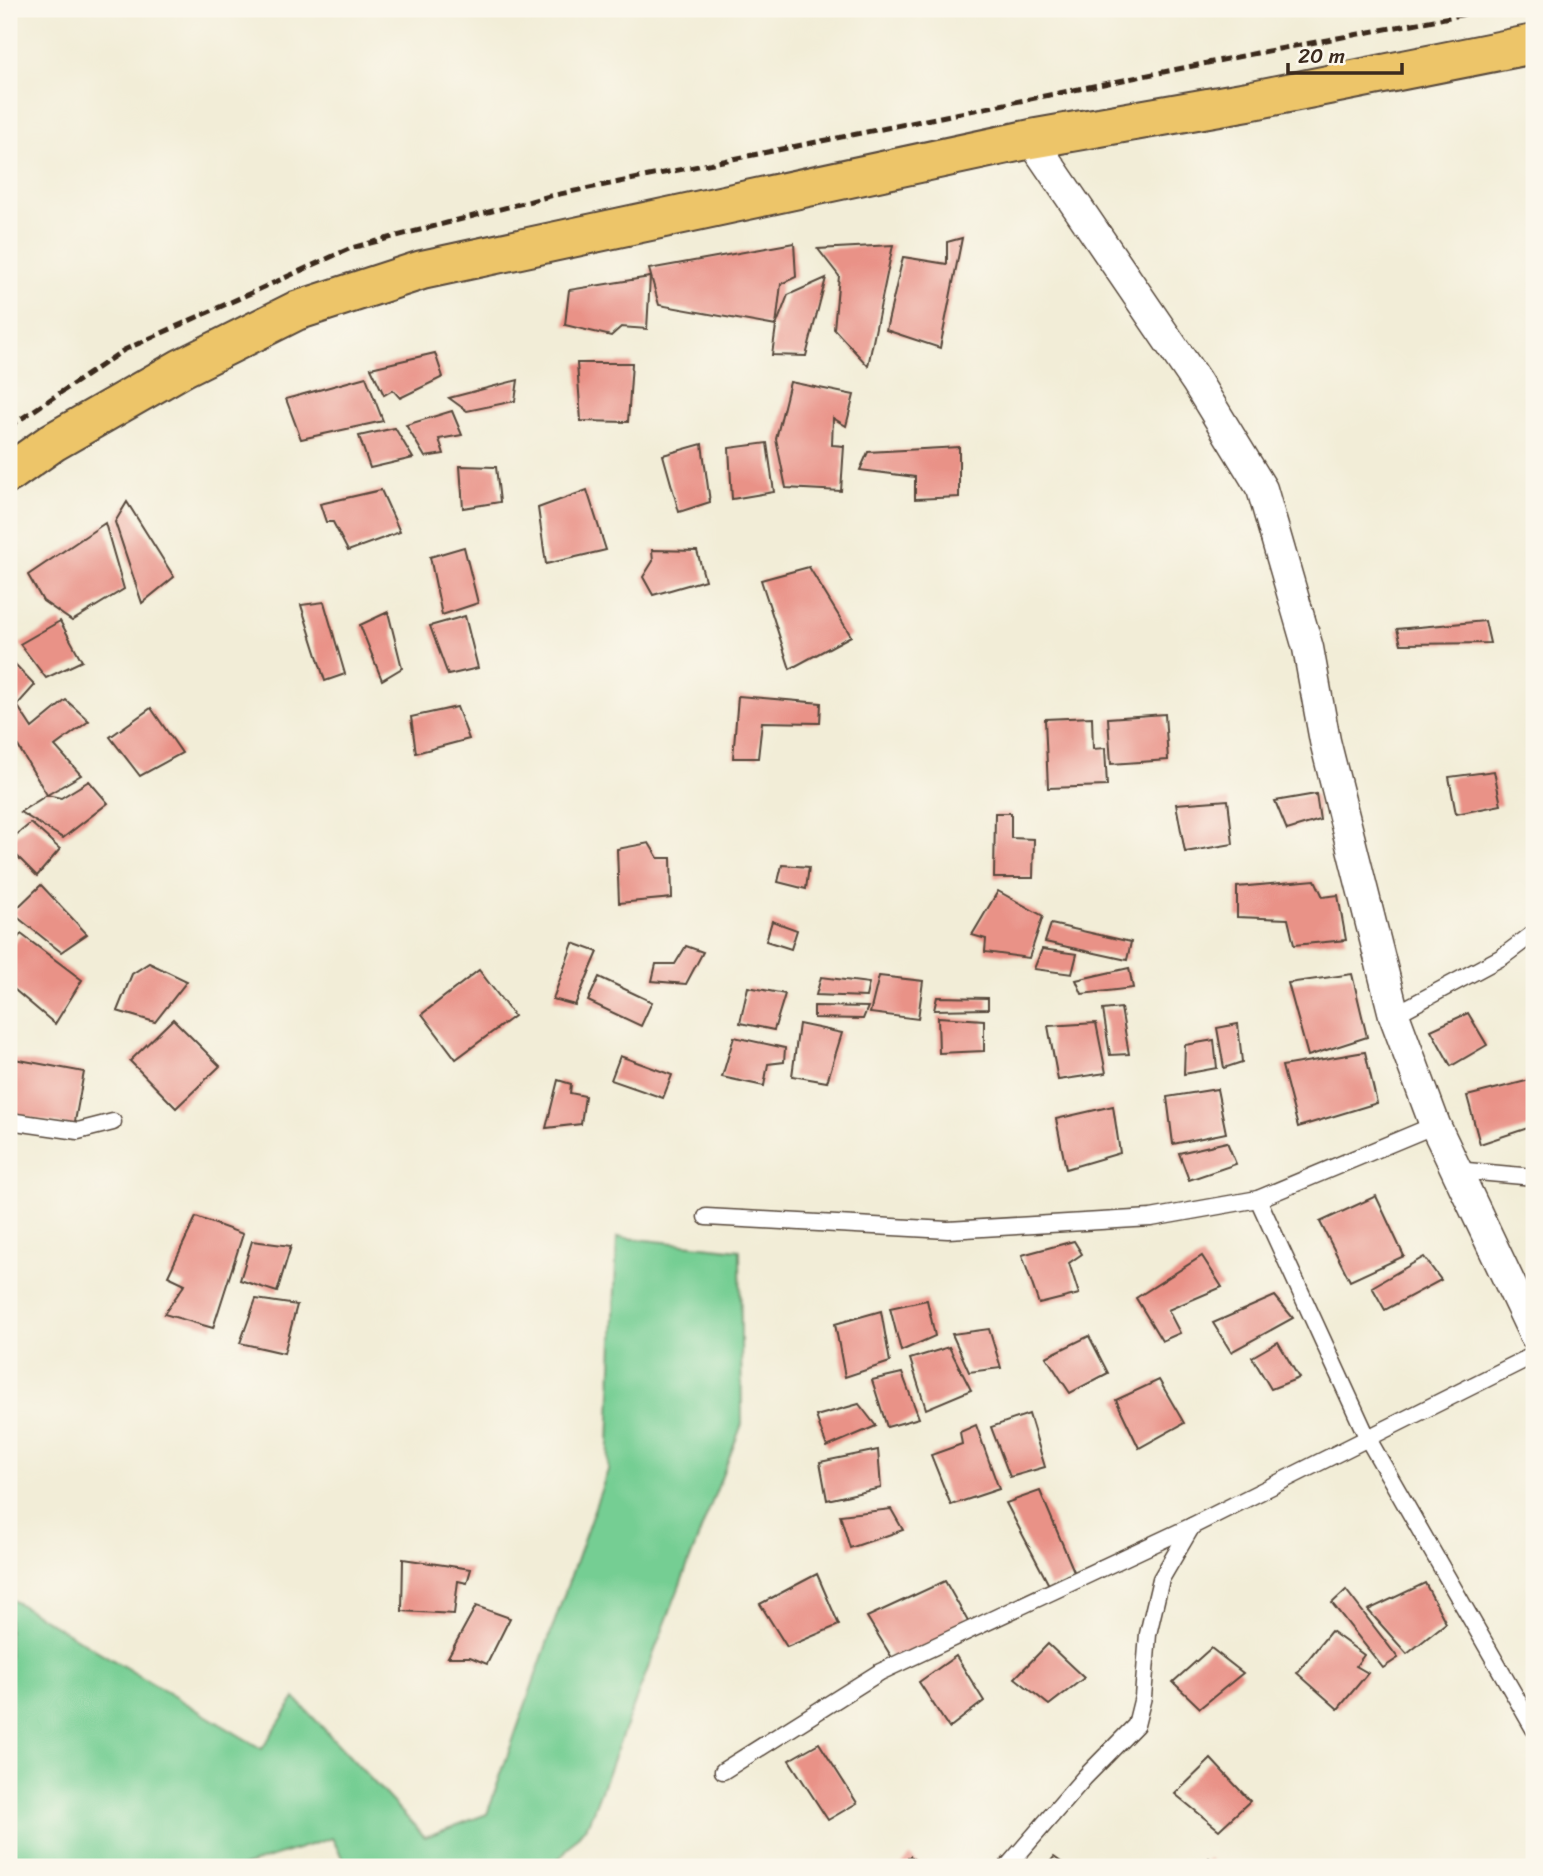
<svg xmlns="http://www.w3.org/2000/svg" width="1543" height="1876" viewBox="0 0 1543 1876" font-family="Sriracha,sans-serif">
<style>
.green{fill:#75ce93;stroke:#587c58;stroke-width:2}
.building{fill:#e99287}
.lines{fill:none;stroke-linecap:round;stroke-linejoin:round}
.service-casing{stroke:#56473a;stroke-width:19}
.minor-casing{stroke:#56473a;stroke-width:33}
.primary-casing{stroke:#56473a;stroke-width:42}
.service{stroke:#fff;stroke-width:16}
.minor{stroke:#fff;stroke-width:30}
.primary{stroke:#edc569;stroke-width:38}
.rail{stroke:#3b2a1e;stroke-width:5;stroke-dasharray:10 5;stroke-linecap:butt}
</style>
<rect width="100%" height="100%" fill="#fbf7ec"/>
<filter id="ink" filterUnits="userSpaceOnUse"><feTurbulence type="fractalNoise" baseFrequency=".0143" numOctaves="2"/><feDisplacementMap in="SourceGraphic" scale="14" xChannelSelector="R" yChannelSelector="G"/><feConvolveMatrix kernelMatrix="1 2 1 2 8 2 1 2 1" color-interpolation-filters="sRGB"/></filter>
<filter id="wash" filterUnits="userSpaceOnUse"><feTurbulence type="fractalNoise" baseFrequency=".00686" numOctaves="4" result="noise"/><feDisplacementMap in="SourceGraphic" scale="28" xChannelSelector="R" yChannelSelector="G"/><feGaussianBlur stdDeviation="1.57" result="paint"/><feColorMatrix in="noise" values="0 0 0 0 0 0 0 0 0 0 0 0 0 0 0 0 0 1.4 0 .05"/><feComposite in="paint" operator="in"/></filter>
<g filter="url(#wash)">
<rect width="100%" height="100%" fill="#f2edd7"/>
<!-- green -->
<polygon class="green" points="617,1237 740,1250 742,1424 588,1824 552,1867 347,1867 332,1838 241,1867 9,1867 9,1598 262,1749 295,1698 425,1837 487,1814 608,1470"/>
<g id="blocks">
<!-- building -->
<g class="building">
<polygon points="962,238 940,348 886,330 903,257 947,264 947,242"/>
<polygon points="794,243 796,277 781,284 776,326 659,305 649,269"/>
<polygon points="893,245 868,366 834,329 839,276 818,249"/>
<polygon points="650,277 647,329 621,327 611,336 565,325 569,290"/>
<polygon points="826,278 806,356 772,355 776,326 788,295"/>
<polygon points="435,353 443,377 400,398 393,390 384,395 371,368"/>
<polygon points="577,363 632,363 628,422 581,421"/>
<polygon points="366,377 383,421 301,439 286,399"/>
<polygon points="518,380 515,401 467,411 449,398"/>
<polygon points="790,382 854,395 846,426 833,418 832,445 844,446 841,491 786,488 776,439"/>
<polygon points="452,411 462,435 439,439 444,454 425,457 406,425"/>
<polygon points="395,428 413,458 370,468 359,436"/>
<polygon points="767,443 774,492 732,499 729,448"/>
<polygon points="702,444 710,502 679,512 663,455"/>
<polygon points="959,447 959,497 915,499 915,477 860,470 868,452"/>
<polygon points="460,466 496,467 500,502 463,508"/>
<polygon points="381,490 400,532 348,551 333,522 326,522 320,504"/>
<polygon points="587,490 606,550 546,564 538,508"/>
<polygon points="127,502 174,577 142,603 115,522"/>
<polygon points="105,523 124,589 72,621 43,601 28,575"/>
<polygon points="464,547 478,603 442,615 430,557"/>
<polygon points="652,550 697,551 705,580 653,595 643,577 653,561"/>
<polygon points="809,567 851,636 790,669 761,580"/>
<polygon points="324,602 345,674 325,681 301,605"/>
<polygon points="388,612 402,668 382,680 360,625"/>
<polygon points="465,616 478,668 448,675 430,626"/>
<polygon points="60,621 82,661 46,678 20,644"/>
<polygon points="1485,621 1490,643 1401,644 1397,629"/>
<polygon points="11,660 35,685 17,705 32,728 66,700 89,721 55,746 81,775 47,795 9,731"/>
<polygon points="738,696 821,703 820,723 762,722 758,758 733,758"/>
<polygon points="457,707 469,739 416,753 411,717"/>
<polygon points="151,708 182,753 140,776 110,737"/>
<polygon points="1165,714 1168,760 1111,764 1108,718"/>
<polygon points="1092,717 1093,749 1105,748 1107,786 1048,788 1045,719"/>
<polygon points="1494,771 1501,805 1456,814 1449,777"/>
<polygon points="89,781 108,803 63,838 20,812 47,795 61,798"/>
<polygon points="1316,794 1320,820 1287,830 1275,801"/>
<polygon points="1228,800 1233,844 1185,852 1176,804"/>
<polygon points="995,813 1011,813 1011,838 1034,839 1033,878 994,878"/>
<polygon points="31,823 60,849 37,876 9,848 9,841"/>
<polygon points="649,843 658,858 671,858 672,898 619,903 617,849"/>
<polygon points="782,865 809,867 806,889 778,882"/>
<polygon points="1315,880 1323,897 1338,895 1346,940 1294,945 1288,919 1237,917 1237,887"/>
<polygon points="41,885 87,934 61,952 12,913"/>
<polygon points="998,891 1043,916 1029,958 985,952 986,939 972,935"/>
<polygon points="772,921 797,930 791,949 766,941"/>
<polygon points="1051,924 1131,942 1127,960 1045,942"/>
<polygon points="21,934 82,980 55,1024 9,985 9,948"/>
<polygon points="573,943 598,952 575,1005 553,999"/>
<polygon points="686,946 703,952 686,984 652,981 656,964 675,964"/>
<polygon points="1042,949 1077,954 1072,974 1034,969"/>
<polygon points="149,963 187,981 155,1022 117,1011 132,974"/>
<polygon points="1129,968 1133,988 1082,994 1076,980"/>
<polygon points="479,970 514,1016 456,1059 422,1014"/>
<polygon points="1352,974 1367,1037 1308,1056 1288,983"/>
<polygon points="879,976 923,981 918,1019 870,1013"/>
<polygon points="599,977 652,1002 641,1026 588,1001"/>
<polygon points="821,977 869,983 866,997 816,995"/>
<polygon points="748,987 785,994 774,1030 740,1023"/>
<polygon points="937,997 988,998 988,1009 934,1010"/>
<polygon points="814,1006 868,1007 863,1019 814,1018"/>
<polygon points="1121,1008 1129,1054 1110,1055 1103,1010"/>
<polygon points="1468,1013 1487,1045 1451,1066 1431,1030"/>
<polygon points="938,1017 984,1020 984,1051 939,1053"/>
<polygon points="173,1019 220,1066 176,1108 130,1061"/>
<polygon points="1096,1023 1106,1073 1058,1080 1048,1026"/>
<polygon points="799,1024 842,1033 827,1082 792,1076"/>
<polygon points="1238,1024 1242,1062 1224,1068 1217,1028"/>
<polygon points="734,1037 785,1048 784,1062 768,1064 764,1086 722,1077"/>
<polygon points="1214,1040 1217,1068 1184,1074 1185,1045"/>
<polygon points="1365,1052 1377,1103 1298,1127 1282,1066"/>
<polygon points="620,1056 672,1075 663,1098 611,1080"/>
<polygon points="9,1058 84,1072 74,1127 9,1113"/>
<polygon points="1534,1079 1534,1126 1480,1144 1467,1096"/>
<polygon points="558,1080 571,1084 570,1093 585,1096 581,1124 546,1128"/>
<polygon points="1217,1089 1226,1133 1173,1144 1167,1097"/>
<polygon points="1113,1106 1120,1153 1066,1169 1056,1119"/>
<polygon points="1227,1142 1236,1164 1189,1180 1179,1153"/>
<polygon points="1376,1196 1404,1256 1350,1281 1320,1222"/>
<polygon points="196,1217 243,1234 213,1328 164,1314 185,1284 168,1276"/>
<polygon points="252,1241 291,1246 277,1292 240,1280"/>
<polygon points="1074,1241 1082,1254 1069,1263 1079,1294 1039,1304 1022,1255"/>
<polygon points="1202,1256 1222,1287 1168,1310 1180,1333 1162,1341 1136,1298"/>
<polygon points="1424,1257 1441,1280 1385,1310 1372,1287"/>
<polygon points="1275,1296 1293,1318 1231,1352 1213,1323"/>
<polygon points="256,1299 297,1305 284,1353 240,1343"/>
<polygon points="927,1300 935,1336 901,1351 890,1308"/>
<polygon points="881,1311 890,1362 845,1377 835,1324"/>
<polygon points="989,1329 1001,1368 969,1372 952,1334"/>
<polygon points="1089,1336 1108,1373 1070,1393 1046,1357"/>
<polygon points="1278,1342 1299,1378 1271,1389 1252,1357"/>
<polygon points="949,1347 971,1390 926,1409 910,1359"/>
<polygon points="902,1373 919,1418 887,1427 872,1380"/>
<polygon points="1159,1380 1184,1423 1139,1448 1116,1400"/>
<polygon points="859,1404 876,1426 827,1447 816,1416"/>
<polygon points="1029,1414 1045,1467 1010,1477 991,1427"/>
<polygon points="976,1425 999,1489 951,1505 931,1455 962,1444 960,1432"/>
<polygon points="9,1439 13,1462 9,1463"/>
<polygon points="878,1450 881,1488 827,1500 820,1462"/>
<polygon points="1040,1491 1076,1576 1050,1587 1006,1503"/>
<polygon points="891,1509 903,1530 850,1548 840,1515"/>
<polygon points="403,1559 471,1569 467,1583 458,1581 454,1614 402,1611"/>
<polygon points="817,1574 839,1625 787,1647 760,1604"/>
<polygon points="945,1581 970,1625 894,1661 867,1617"/>
<polygon points="1425,1583 1446,1623 1407,1654 1368,1610"/>
<polygon points="1346,1590 1398,1658 1383,1668 1332,1603"/>
<polygon points="476,1606 510,1618 487,1664 470,1657 448,1657"/>
<polygon points="1331,1631 1364,1655 1356,1666 1368,1673 1338,1709 1297,1673"/>
<polygon points="1048,1644 1084,1678 1049,1705 1015,1678"/>
<polygon points="1211,1648 1243,1673 1200,1708 1173,1682"/>
<polygon points="956,1656 984,1701 949,1728 919,1682"/>
<polygon points="819,1743 857,1803 828,1820 789,1760"/>
<polygon points="1211,1759 1250,1801 1219,1830 1175,1794"/>
<polygon points="910,1856 923,1867 899,1867"/>
<polygon points="1054,1857 1068,1867 1046,1867"/>
<polygon points="1209,1858 1218,1867 1201,1867"/>
</g>
</g>
</g>
<g filter="url(#ink)">
<use href="#blocks" fill-opacity="0" stroke="#56473a" stroke-width="2"/>
<g class="lines">
<!-- service casing -->
<g class="service-casing">
<g id="service">
<polyline points="1394,1015 1502,957 1534,933"/>
<polyline points="9,1121 78,1131 113,1122"/>
<polyline points="1456,1170 1534,1177"/>
<polyline points="1258,1199 1368,1439 1534,1729"/>
<polyline points="706,1217 948,1230 1151,1218 1258,1199 1435,1125"/>
<polyline points="723,1771 880,1672 1192,1526 1534,1355"/>
<polyline points="1007,1867 1084,1778 1136,1725 1143,1697 1148,1634 1161,1579 1192,1526"/>
</g>
</g>
<!-- minor casing -->
<g class="minor-casing">
<polyline id="minor" points="1031,139 1196,381 1262,489 1308,648 1325,741 1394,1015 1435,1125 1534,1334"/>
</g>
<!-- primary casing -->
<g class="primary-casing">
<polyline id="primary" points="9,473 53,442 182,368 296,311 422,270 1031,139 1248,101 1534,44"/>
</g>
<!-- service -->
<use href="#service" class="service"/>
<!-- minor -->
<use href="#minor" class="minor"/>
<!-- primary -->
<use href="#primary" class="primary"/>
<!-- rail -->
<polyline class="rail" points="9,427 124,350 351,248 550,196 1257,53 1493,9"/>
</g>
</g>
<!-- margin -->
<rect width="1543" height="1876" fill="none" stroke="#fbf7ec" stroke-width="35"/>
<!-- scale -->
<path d="M1288 63v10h114v-10" fill="none" stroke="#3b2a1e" stroke-width="3.5"/>
<text x="1298" y="63" font-size="21" fill="#3b2a1e" stroke="#fbf7ec" stroke-width="5" paint-order="stroke">20 m</text>
</svg>
